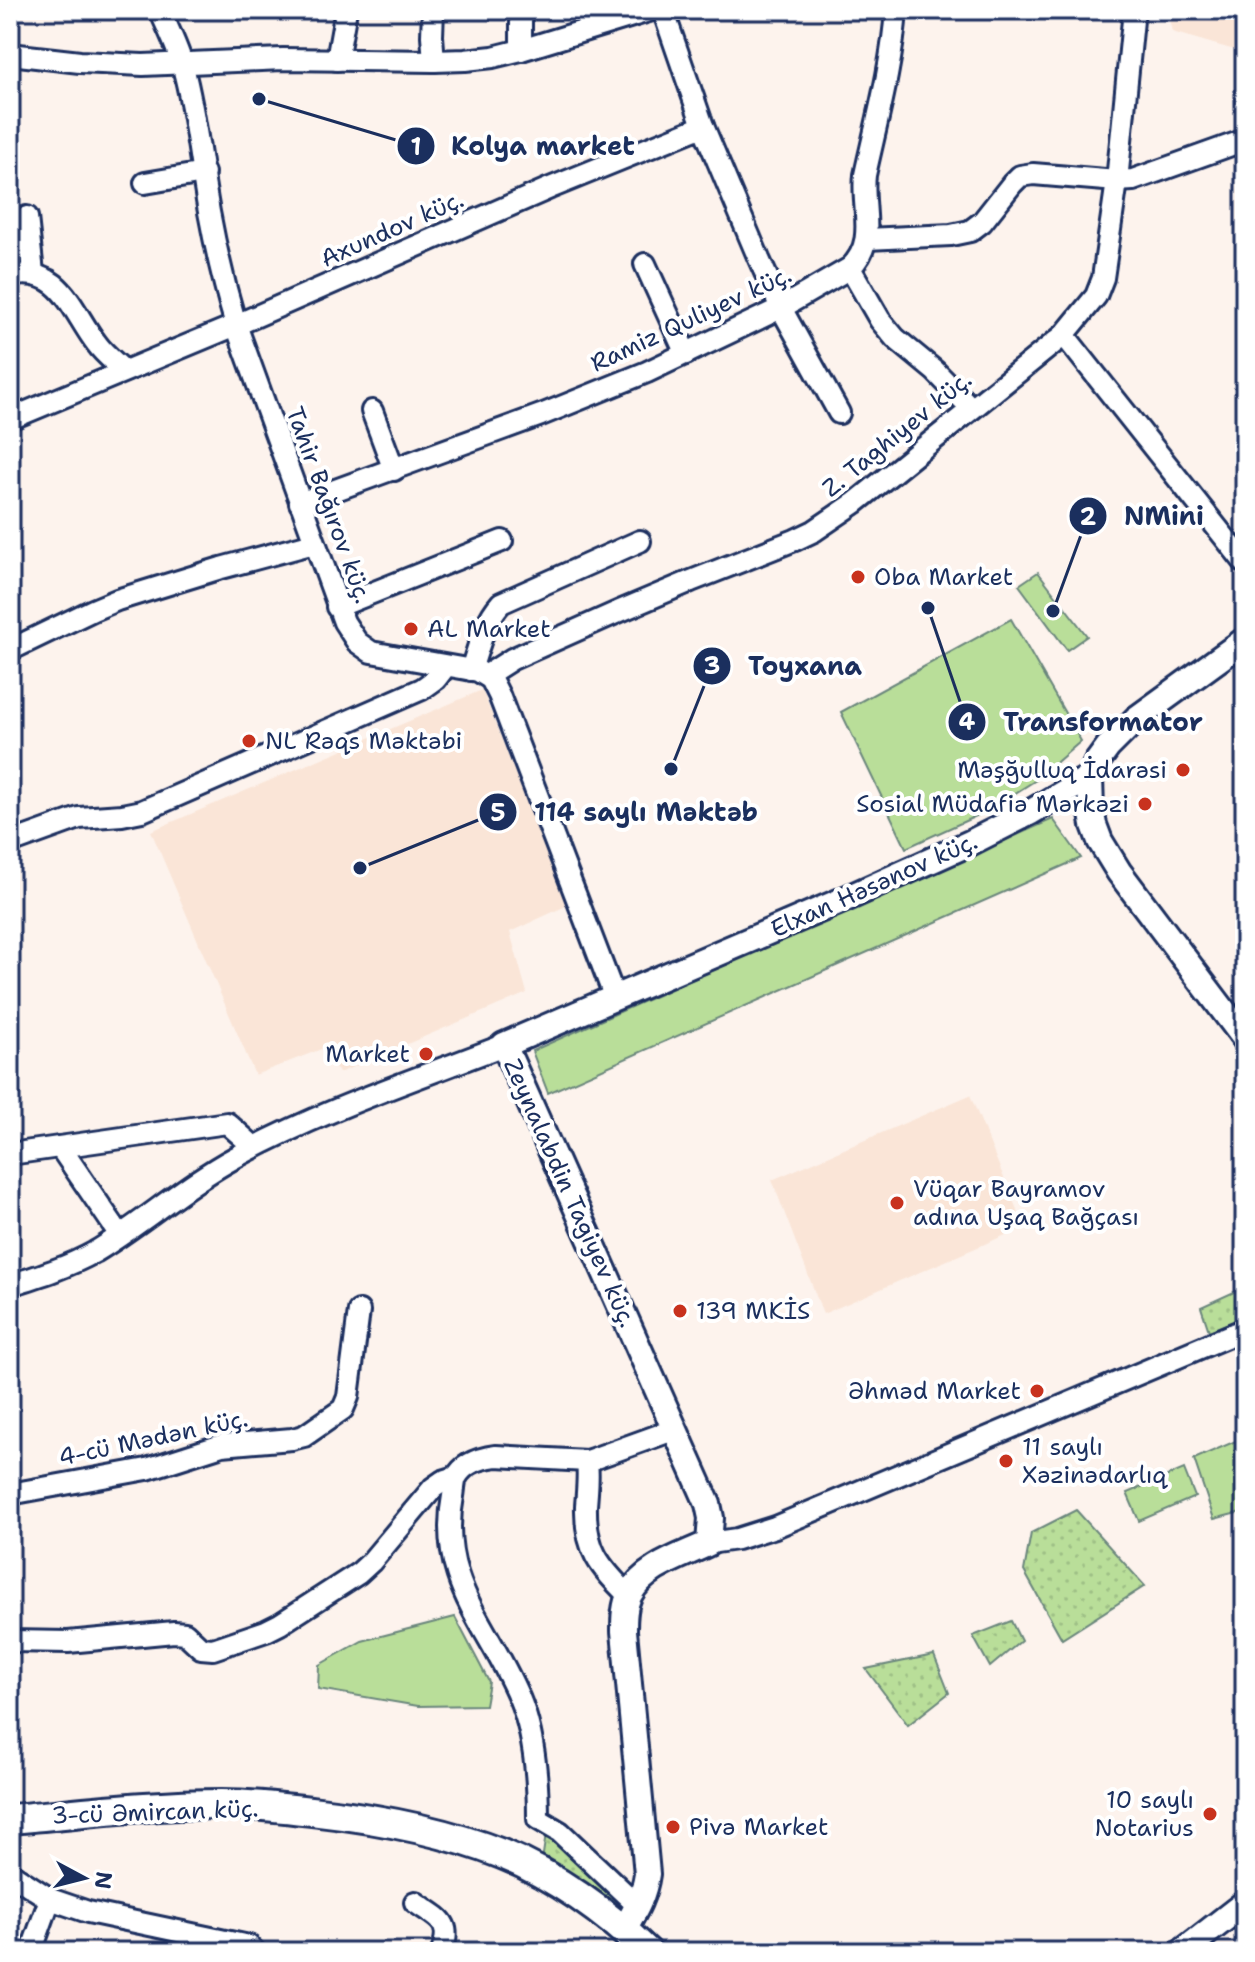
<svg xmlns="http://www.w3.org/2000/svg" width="1255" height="1962" viewBox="0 0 1255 1962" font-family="'Shantell Sans',sans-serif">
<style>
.built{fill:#fae5d7}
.grass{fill:url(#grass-dots);stroke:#6a867c;stroke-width:2}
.park{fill:#b9de99;stroke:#6a867c;stroke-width:2}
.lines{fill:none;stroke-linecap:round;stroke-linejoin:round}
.minor-casing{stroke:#1b2f5e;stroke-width:26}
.tertiary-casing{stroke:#1b2f5e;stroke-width:30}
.secondary-casing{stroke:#1b2f5e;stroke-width:34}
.minor{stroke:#fff;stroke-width:20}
.tertiary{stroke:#fff;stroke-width:24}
.secondary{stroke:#fff;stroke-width:28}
.poi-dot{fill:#c8321e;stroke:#fff;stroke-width:3}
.labels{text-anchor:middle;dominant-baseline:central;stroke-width:8;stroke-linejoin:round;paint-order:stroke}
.street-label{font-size:24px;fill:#1b2f5e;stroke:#fff}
.poi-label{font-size:24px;fill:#1b2f5e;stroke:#fff;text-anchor:start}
.leader{fill:none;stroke:#1b2f5e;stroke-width:3}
.callout-dot{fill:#1b2f5e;stroke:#fff;stroke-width:3}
.mark-label{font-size:24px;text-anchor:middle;font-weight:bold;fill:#fff}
.callout-label{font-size:26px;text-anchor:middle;font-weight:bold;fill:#1b2f5e;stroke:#fff;stroke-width:8;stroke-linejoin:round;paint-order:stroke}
</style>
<defs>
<pattern id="grass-dots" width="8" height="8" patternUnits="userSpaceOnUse" patternTransform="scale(2)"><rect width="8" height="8" fill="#b9de99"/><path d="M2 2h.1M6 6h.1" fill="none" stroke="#9ebf86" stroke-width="1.8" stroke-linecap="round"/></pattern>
</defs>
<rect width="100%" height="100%" fill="#fdf3ed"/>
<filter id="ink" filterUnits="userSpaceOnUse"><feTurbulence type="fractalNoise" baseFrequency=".0125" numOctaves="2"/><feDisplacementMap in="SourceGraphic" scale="16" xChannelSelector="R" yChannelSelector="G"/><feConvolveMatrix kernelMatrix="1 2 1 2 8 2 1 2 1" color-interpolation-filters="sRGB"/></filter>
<g filter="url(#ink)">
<!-- built -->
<g class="built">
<polygon points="1167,10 1245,10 1245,53 1172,32"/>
<polygon points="482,690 568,905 510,932 527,993 339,1073 324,1048 255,1075 151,831"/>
<polygon points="970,1095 1024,1227 823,1314 772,1180"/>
</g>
<!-- grass -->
<g class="grass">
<polygon points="1245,1287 1245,1317 1209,1331 1201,1307"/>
<polygon points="1076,1510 1145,1586 1062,1639 1024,1571 1031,1533"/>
<polygon points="1011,1621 1021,1641 990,1667 973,1636"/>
<polygon points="934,1655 949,1693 908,1725 866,1669"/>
<polygon points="546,1834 621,1900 611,1909 542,1861"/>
</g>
<!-- park -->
<g class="park">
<polygon points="1038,572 1087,636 1067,650 1019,585"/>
<polygon points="1011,619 1081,741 1036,780 985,812 906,848 841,712"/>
<polygon points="1053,819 1081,858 548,1093 532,1051"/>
<polygon points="1245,1437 1245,1511 1214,1519 1194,1459"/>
<polygon points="1184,1469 1195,1497 1139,1521 1127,1493"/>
<polygon points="455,1617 489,1682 485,1705 418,1706 318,1689 319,1665 362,1641"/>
</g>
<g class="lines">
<!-- minor casing -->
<g class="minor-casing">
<g id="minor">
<path d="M160 10C168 29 178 48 183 67 196 115 200 163 209 212 216 250 225 288 236 325L344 622 357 642 371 652 478 671 491 679 499 695 615 998"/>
<polyline points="433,10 432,36 434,61"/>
<polyline points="521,10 521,50"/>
<polyline points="663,10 703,126 759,259 781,308 839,413"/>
<polyline points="10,54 80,62 143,65 283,59 434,61 465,60 493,57 521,50 652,10"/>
<polyline points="337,60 346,10"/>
<polyline points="145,183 204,173"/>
<polyline points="27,217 33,273"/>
<polyline points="867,239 951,235 970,231 982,222 1012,184 1020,176 1033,174 1117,181 1133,180 1245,140"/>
<polyline points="645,264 686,354"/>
<polyline points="850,268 880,320 895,338 935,371 971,408"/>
<path d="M10 276C61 264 72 312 97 344 104 354 115 362 124 371"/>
<polyline points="1064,335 1096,296 1103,278 1117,181 1134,10"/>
<polyline points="372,411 394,470"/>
<polyline points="10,419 236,325 550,188 703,126"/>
<path d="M300 503 541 415 647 372 781 308 850 268C878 241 861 209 865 175 877 120 892 66 896 10"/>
<polyline points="337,607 502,541"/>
<polyline points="10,650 93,610 117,600 221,568 314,543"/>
<path d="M471 670C479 646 484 622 501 603L640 541"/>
<polyline points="487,675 512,659 620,611 691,581 795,540 814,531 855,503 1064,335 1245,563"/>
<polyline points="10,843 79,818 122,815 142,811 422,689 436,679 446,666"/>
<polyline points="60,1147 120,1235"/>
<polyline points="10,1154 227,1123 254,1147"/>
<path d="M10 1285C39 1276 68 1267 95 1252 143 1223 186 1184 236 1157 320 1111 414 1080 504 1045"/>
<path d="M587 1461C589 1476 587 1491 586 1506 585 1550 599 1566 629 1596"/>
<polyline points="10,1494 147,1469 222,1445 292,1439 304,1436 343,1409 348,1397 359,1311"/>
<polyline points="709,1543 737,1539 775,1527 1245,1329"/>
<polyline points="10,1641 68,1642 174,1632 185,1633 201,1648 213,1649 266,1631 280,1624 359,1573 371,1562 433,1488 443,1481 456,1477"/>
<polyline points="10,1873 50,1899 88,1912 249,1946 255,1952"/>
<path d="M415 1902C439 1919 453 1921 442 1952"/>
<path d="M638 1906 560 1832 538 1819C538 1782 535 1740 522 1705 494 1630 436 1585 453 1496 454 1491 454 1483 456 1478 463 1463 481 1458 496 1456L587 1461 676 1429"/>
<polyline points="31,1952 50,1899"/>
</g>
</g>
<!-- tertiary casing -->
<g class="tertiary-casing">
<g id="tertiary">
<polyline points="1090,777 1091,809 1094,825 1100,841 1119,872 1245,1039"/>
<path d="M624 1930C635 1911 644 1896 647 1874L624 1631C624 1619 624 1605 630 1594 645 1566 683 1556 709 1543L711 1518 708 1504 504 1045 843 900 970 843 1031 812 1090 777 1097 762 1108 747 1136 719 1245 640"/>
<polyline points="1182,1952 1245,1903"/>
</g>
</g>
<!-- secondary casing -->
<g class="secondary-casing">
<path id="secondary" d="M10 1819C79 1813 153 1804 222 1804 254 1804 287 1808 319 1812 381 1819 444 1831 502 1854 554 1875 607 1913 647 1952"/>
</g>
<!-- minor -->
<use href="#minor" class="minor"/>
<!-- tertiary -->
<use href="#tertiary" class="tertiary"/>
<!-- secondary -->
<use href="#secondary" class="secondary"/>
</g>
</g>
<!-- markers -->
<g class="poi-dot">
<circle cx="858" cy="577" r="8"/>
<circle cx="411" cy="629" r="8"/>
<circle cx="249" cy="741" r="8"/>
<circle cx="1183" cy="770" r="8"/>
<circle cx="1145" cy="804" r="8"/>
<circle cx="426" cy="1054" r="8"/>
<circle cx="897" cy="1203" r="8"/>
<circle cx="680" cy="1311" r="8"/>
<circle cx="1037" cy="1391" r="8"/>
<circle cx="1006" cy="1461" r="8"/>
<circle cx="1210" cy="1814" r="8"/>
<circle cx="673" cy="1827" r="8"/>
</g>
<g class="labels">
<!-- street labels -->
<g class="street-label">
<text transform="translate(392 229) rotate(-24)">Axundov küç.</text>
<text transform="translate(691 319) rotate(-25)">Ramiz Quliyev küç.</text>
<text transform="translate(897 434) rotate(-39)">Z. Taghiyev küç.</text>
<text transform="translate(329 505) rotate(70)">Tahir Bağırov küç.</text>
<text transform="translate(874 885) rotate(-24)">Elxan Həsənov küç.</text>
<text transform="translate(570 1193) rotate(66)">Zeynalabdin Tagiyev küç.</text>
<text transform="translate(153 1438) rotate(-12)">4-cü Mədən küç.</text>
<text transform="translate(155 1812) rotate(-2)">3-cü Əmircan küç.</text>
</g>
<!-- poi labels -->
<g class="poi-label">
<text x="874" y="577">Oba Market</text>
<text x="427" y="629">AL Market</text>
<text x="265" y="741">NL Rəqs Məktəbi</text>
<text x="1167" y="770" text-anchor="end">Məşğulluq İdarəsi</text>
<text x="1129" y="804" text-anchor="end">Sosial Müdafiə Mərkəzi</text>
<text x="410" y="1054" text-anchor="end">Market</text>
<text x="913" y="1189">Vüqar Bayramov<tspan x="913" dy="28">adına Uşaq Bağçası</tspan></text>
<text x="696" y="1311">139 MKİS</text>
<text x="1021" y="1391" text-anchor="end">Əhməd Market</text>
<text x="1022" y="1447">11 saylı<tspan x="1022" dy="28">Xəzinədarlıq</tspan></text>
<text x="1194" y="1800" text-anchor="end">10 saylı<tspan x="1194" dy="28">Notarius</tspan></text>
<text x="689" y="1827">Pivə Market</text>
</g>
</g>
<!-- callouts -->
<path class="leader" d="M259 99L416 146M1053 611L1088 516M671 769L712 666M928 608L967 722M360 868L498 812"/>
<g class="callout-dot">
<circle cx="259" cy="99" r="8"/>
<circle cx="1053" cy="611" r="8"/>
<circle cx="671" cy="769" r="8"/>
<circle cx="928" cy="608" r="8"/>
<circle cx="360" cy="868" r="8"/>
<circle cx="416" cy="146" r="20"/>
<circle cx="1088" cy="516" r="20"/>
<circle cx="712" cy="666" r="20"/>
<circle cx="967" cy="722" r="20"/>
<circle cx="498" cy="812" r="20"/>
</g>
<g class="mark-label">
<text x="416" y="155">1</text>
<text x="1088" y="525">2</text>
<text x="712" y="674">3</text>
<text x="967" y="730">4</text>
<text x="498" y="821">5</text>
</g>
<g class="callout-label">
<text x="543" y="155">Kolya market</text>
<text x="1164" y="525">NMini</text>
<text x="805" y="675">Toyxana</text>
<text x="1103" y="731">Transformator</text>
<text x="646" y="821">114 saylı Məktəb</text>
</g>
<!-- margin -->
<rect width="1255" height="1962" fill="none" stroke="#fff" stroke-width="40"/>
<rect x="20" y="20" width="1215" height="1922" fill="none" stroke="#1b2f5e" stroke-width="3" filter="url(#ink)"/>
<!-- north arrow -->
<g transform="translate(84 1878) rotate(97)" stroke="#ffffff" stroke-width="6" paint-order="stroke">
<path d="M0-6L14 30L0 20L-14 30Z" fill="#1b2f5e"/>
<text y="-12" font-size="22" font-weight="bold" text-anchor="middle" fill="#1b2f5e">N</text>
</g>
</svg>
